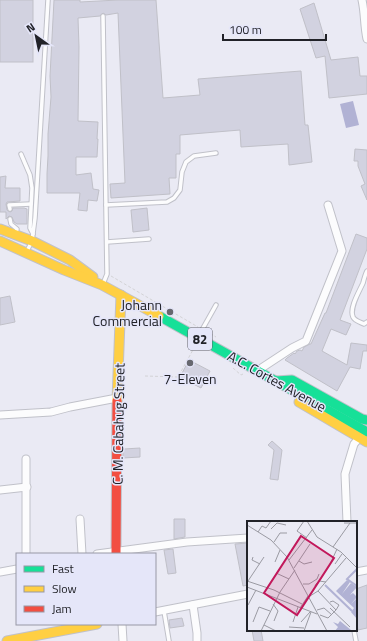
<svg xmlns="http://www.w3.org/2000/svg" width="367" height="641" viewBox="0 0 367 641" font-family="'Titillium Web',sans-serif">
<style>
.water{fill:#b1b2d4}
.building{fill:#d2d2e0;stroke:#c0c0c8}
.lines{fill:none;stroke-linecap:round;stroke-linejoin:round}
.lane-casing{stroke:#c0c1c9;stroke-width:5.5}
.street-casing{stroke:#c0c1c9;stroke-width:9}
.fast-casing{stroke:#c0c1c9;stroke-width:11}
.slow-casing{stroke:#c0c1c9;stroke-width:11}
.jam-casing{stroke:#c0c1c9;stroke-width:11}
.path{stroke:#d3d3d6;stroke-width:1;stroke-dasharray:3 2;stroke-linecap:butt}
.lane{stroke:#fcfcfd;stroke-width:3.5}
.street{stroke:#fcfcfd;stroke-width:7}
.fast{stroke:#16e098;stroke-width:9}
.slow{stroke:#ffcf43;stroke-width:9}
.jam{stroke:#f24e42;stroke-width:9}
.poi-dot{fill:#67686f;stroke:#e5e6f9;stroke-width:1.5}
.labels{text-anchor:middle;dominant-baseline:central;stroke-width:3;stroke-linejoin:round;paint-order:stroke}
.shield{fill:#e5e6f9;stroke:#5c5d67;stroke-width:1}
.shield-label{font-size:13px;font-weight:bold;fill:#212228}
.poi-label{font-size:14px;fill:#212228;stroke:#e5e6f9;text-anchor:end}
.street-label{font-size:14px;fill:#212228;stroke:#e5e6f9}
.inset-river{fill:none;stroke:#b1b2d4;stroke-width:2}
.inset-road{fill:none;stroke:#9a9aa2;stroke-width:1}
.view{fill:#c2185b;fill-opacity:0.15;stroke:#c2185b;stroke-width:2}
.inset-edge{fill:none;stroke:#212228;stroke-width:2}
</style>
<rect width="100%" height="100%" fill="#eaeaf4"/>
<!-- water -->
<polygon class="water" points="353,101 359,125 346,128 340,104"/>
<!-- building -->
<g class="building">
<rect x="0" y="0" width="33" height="62"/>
<polygon points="54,0 80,0 80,2 118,0 156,0 163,98 200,95 198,79 301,71 305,125 308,125 312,162 289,165 288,144 241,147 240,130 180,135 180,154 176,154 176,178 169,178 170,194 111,198 110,184 125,183 118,13 106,15 103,13 100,16 78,18 79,47 78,121 98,122 97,139 98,139 97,157 76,157 76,175 91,173 93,189 99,190 97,201 88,200 87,211 78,210 80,193 47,193 47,174 48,156 48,134 51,97 50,76"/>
<polygon points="314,3 331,60 358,57 360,76 367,76 367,94 329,98 325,56 316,58 300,9"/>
<polygon points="355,149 367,150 367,200 361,186 365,184 358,166 358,161 354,161"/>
<polygon points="6,176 5,188 20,188 20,201 7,202 6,204 7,210 10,212 12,211 13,208 24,208 27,209 27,224 17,224 14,222 12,217 9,216 6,219 6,212 0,212 0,177"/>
<polygon points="147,208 149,230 133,232 131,210"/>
<polygon points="356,234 367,238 367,249 340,320 351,324 346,335 331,329 322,351 347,365 351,343 367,345 367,351 363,351 360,369 350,367 337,391 285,360 287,358 294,353 295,354 297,351 300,350 302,351 304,347 310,344 311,344 325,313 326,313"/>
<polygon points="10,296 15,322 0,325 0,298"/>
<polygon points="189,360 210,371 201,388 180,377"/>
<polygon points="272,441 282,450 278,480 270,479 274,450 268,445"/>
<polygon points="140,448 140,457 123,458 123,451 124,451 124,449"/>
<polygon points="174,519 185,519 185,537 174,539"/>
<polygon points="248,543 248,585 243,586 235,544"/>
<polygon points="173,549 176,573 168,574 164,550"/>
<polygon points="367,585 367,628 358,630 356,617 356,589"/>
<polygon points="182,618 184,626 170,628 169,620"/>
<polygon points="252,630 261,630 263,641 254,641"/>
</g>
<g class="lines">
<!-- lane casing -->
<g class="lane-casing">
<g id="lane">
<polyline points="21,154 30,175 32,188 30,228 33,234"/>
<polyline points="106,205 167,202 174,198 180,190 182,172 186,162 194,156 216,153"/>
<polyline points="10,209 9,205 31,204"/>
<polyline points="10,219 11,224 17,229 16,233"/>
<polyline points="107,242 149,239"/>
<polyline points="27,251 32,241 35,218 48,0"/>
<path d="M367 271C365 275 364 279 363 283 359 292 349 308 353 317 355 321 360 322 364 324L367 322"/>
<polyline points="103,284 107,274 103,16"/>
<polyline points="198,337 216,305"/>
<polyline points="164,611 169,641"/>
<polyline points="354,630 356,641"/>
</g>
</g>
<!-- street casing -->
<g class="street-casing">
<g id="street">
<path d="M362 0C365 13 364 26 367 39"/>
<polyline points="257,371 292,348 306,341 342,251 328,205"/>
<polyline points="0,415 51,412 70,407 117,398"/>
<polyline points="0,490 27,487"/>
<polyline points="80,519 82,554"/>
<polyline points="347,522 345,474 354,444 360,437"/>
<polyline points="26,554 26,459"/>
<polyline points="97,554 187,542 248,538"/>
<polyline points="0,572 17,569"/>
<polyline points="356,572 367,570"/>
<polyline points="193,605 197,633 197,641"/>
<polyline points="155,612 248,594"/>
<polyline points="122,624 123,641"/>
</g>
</g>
<!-- fast casing -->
<g class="fast-casing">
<g id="fast">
<polyline points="159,316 367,432"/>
<polyline points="276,381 292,380 362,419 367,420"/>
</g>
</g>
<!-- slow casing -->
<g class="slow-casing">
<g id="slow">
<polyline points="0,229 32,241 70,260 93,277"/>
<polyline points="0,241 64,270 102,285 159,316"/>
<polyline points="117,401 121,295"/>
<polyline points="299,402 367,442"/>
<polyline points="7,641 97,624"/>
</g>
</g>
<!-- jam casing -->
<g class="jam-casing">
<polyline id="jam" points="116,554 117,401"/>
</g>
<!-- path -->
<g class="path">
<polyline points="111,276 198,327"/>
<polyline points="206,331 216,337"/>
<polyline points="233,368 241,375 243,374"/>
<polyline points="145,376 178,377 194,348"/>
</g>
<!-- lane -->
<use href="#lane" class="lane"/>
<!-- street -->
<use href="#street" class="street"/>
<!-- fast -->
<use href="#fast" class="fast"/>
<!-- slow -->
<use href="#slow" class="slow"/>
<!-- jam -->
<use href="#jam" class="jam"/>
</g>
<!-- markers -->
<g class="poi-dot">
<circle cx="170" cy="312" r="4"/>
<circle cx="190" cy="363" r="4"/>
</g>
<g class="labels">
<!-- shield labels -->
<rect class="shield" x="188" y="328" width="24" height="22" rx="3"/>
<g class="shield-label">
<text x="200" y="339">82</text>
</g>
<!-- poi labels -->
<g class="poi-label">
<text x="162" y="304">Johann<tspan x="162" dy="16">Commercial</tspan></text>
<text x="190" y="378" text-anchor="middle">7-Eleven</text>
</g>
<!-- street labels -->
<g class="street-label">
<text transform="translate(277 381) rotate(29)">A.C. Cortes Avenue</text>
<text transform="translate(118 424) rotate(-89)">C. M. Cabahug Street</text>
</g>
</g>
<!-- overview -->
<g transform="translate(247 521)">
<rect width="110" height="110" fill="#eaeaf4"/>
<path d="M100 59 103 61 95 73 104 62 110 66 103 74 106 72 110 76 104 83 110 77V98L104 91 107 87 89 70ZM93 100 104 109 105 110H88L91 106 86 101 91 103Z" fill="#b1b2d4"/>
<path class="inset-river" d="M110 48 100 58 110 65M78 64 105 90"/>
<path class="inset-road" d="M57 0 50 10 60 17M60 0 70 16 94 31 110 47M97 2H110M0 4 24 19 40 36 80 110M24 8 30 2 39 4M11 11 15 5 19 7 24 0M27 21 33 12H40M86 26 103 2M6 36 5 39 13 43M42 39 65 9M52 40 57 43 65 41M28 41 33 29M84 41 90 28M88 43 95 33M47 47 63 23M29 52 42 58M0 60 27 69 55 83M1 60 17 36M70 62 68 65 72 60 79 61M56 63H62L70 58 72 53M0 66 70 93M71 70 89 89M63 75 71 70 99 37M26 83 31 90 27 100M1 84 9 69M53 87 61 75M83 87 103 106M70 89 77 87 85 94M73 94 81 97 89 89 92 84 86 80 83 81M6 101 12 86 23 90M46 101 51 86M54 101 63 91M17 104 29 110M42 106 57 107M14 110 33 71 48 49M57 110 64 91"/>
<path class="view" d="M54 15 87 37 50 94 17 72Z"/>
<rect width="110" height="110" class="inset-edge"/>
</g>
<!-- legend -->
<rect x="16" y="553" width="140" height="72" fill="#e5e6f9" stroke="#9798a5"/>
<rect x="24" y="566" width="20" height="6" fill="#16e098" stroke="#9798a5"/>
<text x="52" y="573" font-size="12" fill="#212228">Fast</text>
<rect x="24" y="586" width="20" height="6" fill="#ffcf43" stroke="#9798a5"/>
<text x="52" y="593" font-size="12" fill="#212228">Slow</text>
<rect x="24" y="606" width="20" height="6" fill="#f24e42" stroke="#9798a5"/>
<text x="52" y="613" font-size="12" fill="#212228">Jam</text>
<!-- north arrow -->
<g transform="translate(36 36) rotate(327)" stroke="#e5e6f9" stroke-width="3" paint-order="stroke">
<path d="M0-3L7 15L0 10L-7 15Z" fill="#212228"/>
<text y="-6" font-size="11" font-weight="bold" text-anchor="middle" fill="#212228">N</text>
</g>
<!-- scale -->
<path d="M223 34v6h103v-6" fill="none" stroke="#212228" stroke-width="2"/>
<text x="229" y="34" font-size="12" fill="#212228" stroke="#e5e6f9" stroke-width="3" paint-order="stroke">100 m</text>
</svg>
